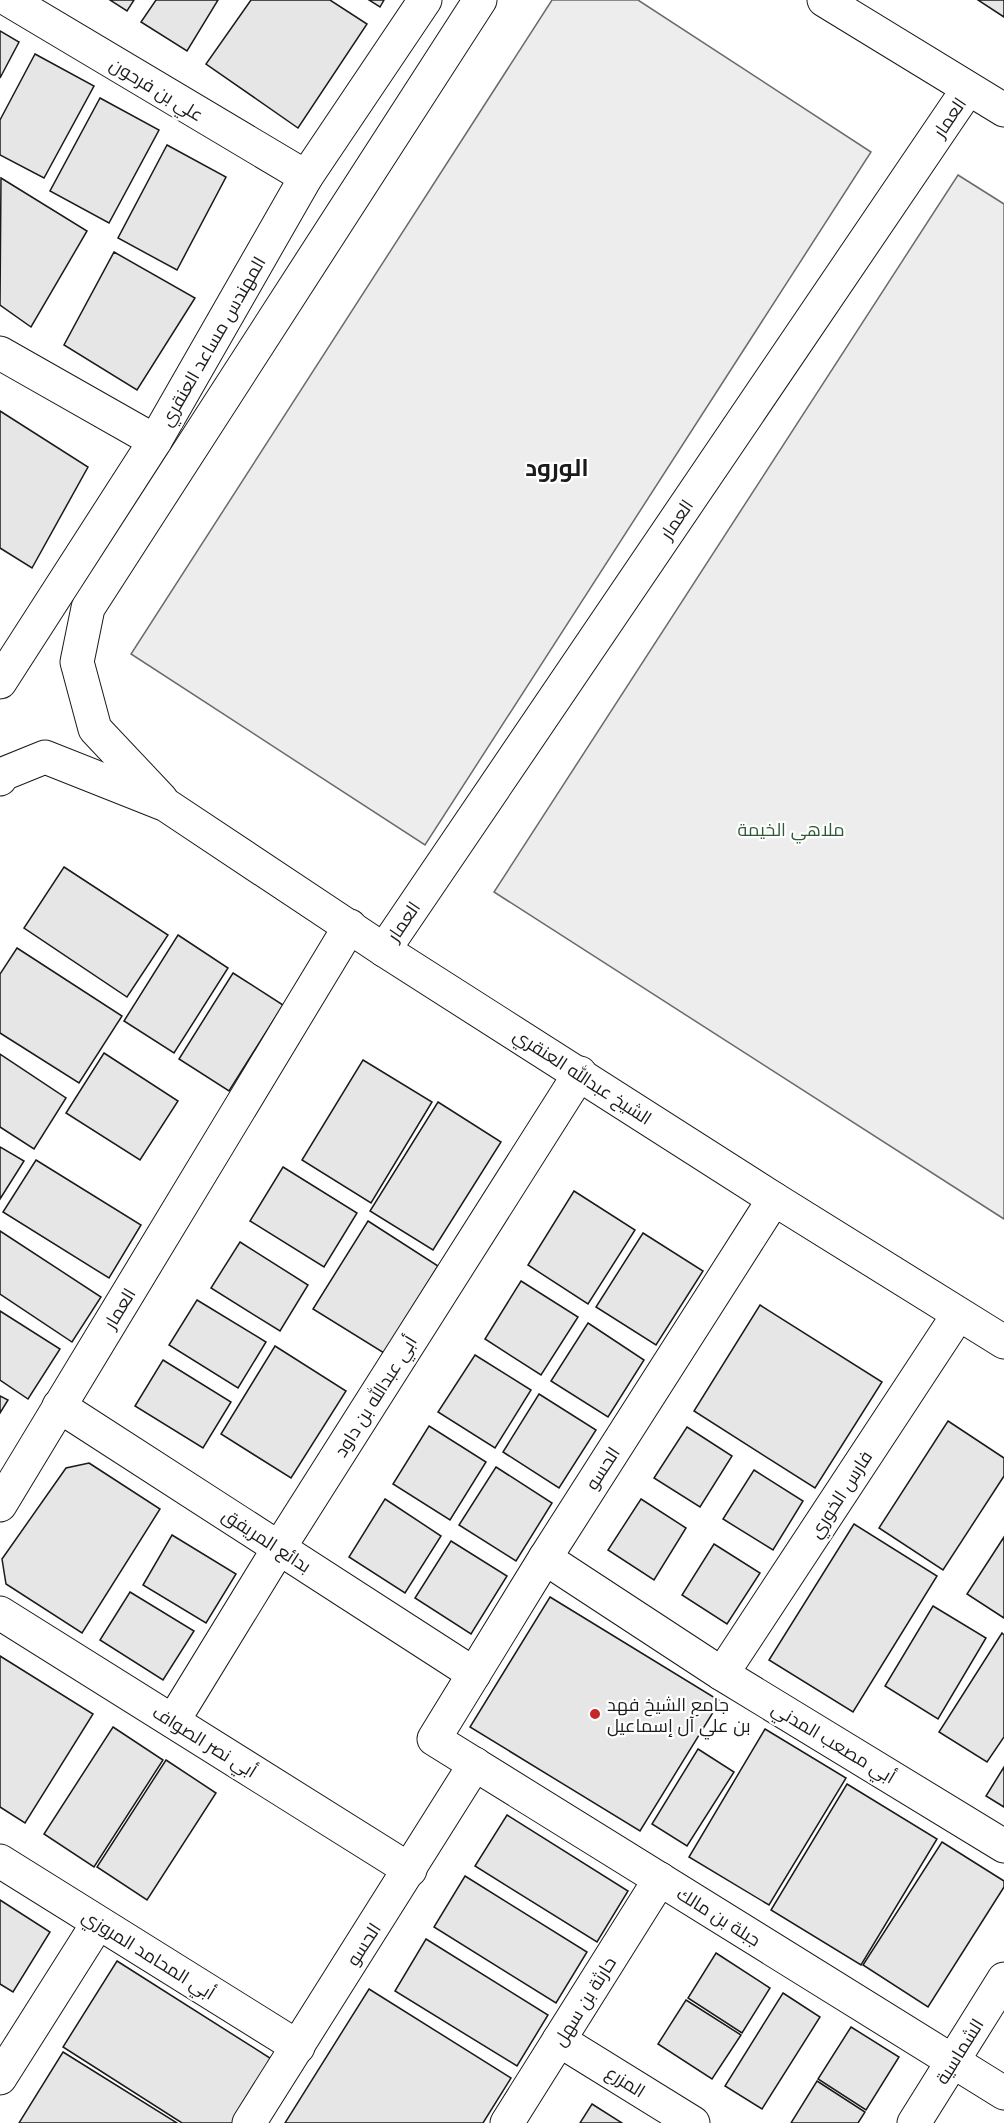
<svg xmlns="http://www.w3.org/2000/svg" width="1004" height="2123" viewBox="0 0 1004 2123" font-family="'Noto Sans',Cairo,sans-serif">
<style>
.built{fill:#ededed;stroke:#6a6a6a;stroke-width:1.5}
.building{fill:#e6e6e6;stroke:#1a1a1a;stroke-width:1.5}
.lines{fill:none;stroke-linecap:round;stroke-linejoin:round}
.minor-casing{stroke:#1a1a1a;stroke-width:35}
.minor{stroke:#fff;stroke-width:33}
.poi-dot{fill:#c62828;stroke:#fff;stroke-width:2}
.labels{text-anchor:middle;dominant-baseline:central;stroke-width:4.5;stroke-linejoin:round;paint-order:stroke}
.street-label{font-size:18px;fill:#1a1a1a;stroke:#fff}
.park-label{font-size:18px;fill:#2b5a34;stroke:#fff}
.poi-label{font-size:18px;fill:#1a1a1a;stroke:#fff;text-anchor:start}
.district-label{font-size:24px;font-weight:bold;fill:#1a1a1a;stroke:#fff}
</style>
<rect width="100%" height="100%" fill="#fff"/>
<!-- built -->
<g class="built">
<polygon points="552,0 638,0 871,152 425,845 131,654"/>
<polygon points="958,175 1004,204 1004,1219 494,892"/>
</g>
<!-- building -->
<g class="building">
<polygon points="110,0 134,0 127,11"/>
<polygon points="156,0 218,0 187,51 141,22"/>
<polygon points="251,0 330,0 367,24 298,128 206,64"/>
<polygon points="369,0 384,0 380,7"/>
<polygon points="978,0 1004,0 1004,17"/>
<polygon points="0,31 19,42 0,78"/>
<polygon points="35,54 94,86 44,178 0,155 0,120"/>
<polygon points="100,98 159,130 109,223 50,191"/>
<polygon points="167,145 226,177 177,270 118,238"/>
<polygon points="1,178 87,231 31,327 0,305"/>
<polygon points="114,252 195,298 137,390 64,345"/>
<polygon points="0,411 88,467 32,568 0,548"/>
<polygon points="64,867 168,935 127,997 24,928"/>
<polygon points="178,935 228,968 174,1053 124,1021"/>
<polygon points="17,948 122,1016 79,1083 0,1033 0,974"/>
<polygon points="233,973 283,1005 229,1091 179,1059"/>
<polygon points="104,1053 178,1101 140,1160 66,1113"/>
<polygon points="0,1054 66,1098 34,1149 0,1127"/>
<polygon points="363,1060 432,1102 371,1203 302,1160"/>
<polygon points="438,1102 501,1142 433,1250 370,1211"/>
<polygon points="0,1147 24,1161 0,1199"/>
<polygon points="36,1160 141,1225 109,1278 3,1212"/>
<polygon points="283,1167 357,1213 324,1267 250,1221"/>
<polygon points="574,1191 635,1230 588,1304 528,1265"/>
<polygon points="368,1221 438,1266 384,1353 313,1309"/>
<polygon points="0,1231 101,1297 72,1342 0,1294"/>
<polygon points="643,1233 703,1271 656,1345 596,1307"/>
<polygon points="240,1242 308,1285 280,1331 211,1288"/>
<polygon points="521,1281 578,1317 541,1375 485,1339"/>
<polygon points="197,1300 266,1342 238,1388 169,1345"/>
<polygon points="760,1305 882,1382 815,1488 694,1411"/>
<polygon points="0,1311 60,1349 28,1399 0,1380"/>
<polygon points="588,1323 644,1360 608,1417 551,1381"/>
<polygon points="275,1346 346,1391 291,1478 221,1434"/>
<polygon points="475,1355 531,1390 495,1448 438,1412"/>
<polygon points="163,1360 231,1402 203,1448 135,1406"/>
<polygon points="539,1394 596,1430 559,1488 503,1452"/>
<polygon points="0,1396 8,1400 0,1413"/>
<polygon points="948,1421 1004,1458 1004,1476 943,1570 879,1528"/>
<polygon points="429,1426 486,1462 450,1520 393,1484"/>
<polygon points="687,1427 732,1456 700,1507 654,1478"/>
<polygon points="89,1463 160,1509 82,1633 6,1584 2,1559 66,1468"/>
<polygon points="496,1467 552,1503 516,1561 459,1525"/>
<polygon points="754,1470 803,1501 773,1550 723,1519"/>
<polygon points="385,1499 441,1536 405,1593 349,1557"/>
<polygon points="641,1499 686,1528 654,1580 608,1550"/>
<polygon points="854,1524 937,1576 853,1712 769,1660"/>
<polygon points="172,1535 236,1574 206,1623 143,1585"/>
<polygon points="1004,1537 1004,1618 967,1594"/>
<polygon points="451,1541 507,1576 471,1634 415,1598"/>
<polygon points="714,1544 760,1573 727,1624 682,1595"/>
<polygon points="130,1592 194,1631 163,1680 100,1640"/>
<polygon points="550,1597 720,1701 640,1831 470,1727"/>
<polygon points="933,1606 986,1638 938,1719 885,1686"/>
<polygon points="1002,1633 1004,1635 1004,1737 987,1762 939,1732"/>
<polygon points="0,1656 93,1714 25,1823 0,1807"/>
<polygon points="113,1727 163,1760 94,1867 44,1834"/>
<polygon points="765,1729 846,1778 769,1905 689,1857"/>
<polygon points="698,1749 734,1772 687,1846 652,1824"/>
<polygon points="166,1760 216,1793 147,1900 97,1867"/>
<polygon points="1004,1767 1004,1807 986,1796"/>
<polygon points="847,1784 937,1839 861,1965 771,1910"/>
<polygon points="507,1815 628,1891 597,1942 475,1866"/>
<polygon points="942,1842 1004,1881 1004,1887 928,2007 863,1965"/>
<polygon points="465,1876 587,1952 556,2003 434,1927"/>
<polygon points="0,1900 50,1932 13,1992 0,1984"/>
<polygon points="426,1939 548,2015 517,2066 395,1991"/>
<polygon points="716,1953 770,1988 742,2033 688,1998"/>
<polygon points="117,1961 273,2060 233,2123 182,2123 63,2047"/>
<polygon points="369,1989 511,2078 483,2123 285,2123"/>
<polygon points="783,1993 820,2017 762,2109 725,2086"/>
<polygon points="686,2000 741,2035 712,2079 658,2044"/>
<polygon points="851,2027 899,2057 866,2110 818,2079"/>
<polygon points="63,2052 177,2123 19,2123"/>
<polygon points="817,2081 865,2112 858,2123 791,2123"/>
<polygon points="592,2104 622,2123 580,2123"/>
</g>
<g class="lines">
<!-- minor casing -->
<g class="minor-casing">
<g id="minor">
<polyline points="9,0 306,177"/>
<polyline points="824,0 1004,110"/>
<polyline points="0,353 155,441"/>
<polyline points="0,682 155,441 306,177 425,0"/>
<polyline points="0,779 3,774 45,757 166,805 384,950 774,1199 1004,1342"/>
<polyline points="161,799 95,729 77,662 88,608 480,0"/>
<polyline points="384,950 968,89"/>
<polyline points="774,1199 545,1558 434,1739 1004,2093"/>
<polyline points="59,1406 474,1674"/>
<polyline points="0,1505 350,926"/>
<polyline points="545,1558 722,1674 1004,1846"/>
<polyline points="0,1613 410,1870"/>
<polyline points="722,1674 958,1315"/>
<polyline points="173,1721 279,1548 580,1073"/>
<polyline points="0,1861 298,2047"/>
<polyline points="559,2040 693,2123"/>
<polyline points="0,2078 98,1923"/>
<polyline points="249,2123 475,1764"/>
<polyline points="507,2123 660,1879"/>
<polyline points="914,2123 1004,1979"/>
</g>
</g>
<!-- minor -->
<use href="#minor" class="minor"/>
</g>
<!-- markers -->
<circle class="poi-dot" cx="595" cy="1714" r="6"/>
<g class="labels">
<!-- street labels -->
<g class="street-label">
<text transform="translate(157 89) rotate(31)">علي بن فرحون</text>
<text transform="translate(949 117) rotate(-56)">العمار</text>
<text transform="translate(212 341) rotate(-60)">المهندس مساعد العنقري</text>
<text transform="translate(676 519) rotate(-56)">العمار</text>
<text transform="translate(403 921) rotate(-56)">العمار</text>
<text transform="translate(583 1076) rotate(33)">الشيخ عبدالله العنقري</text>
<text transform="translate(119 1308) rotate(-59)">العمار</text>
<text transform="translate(375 1396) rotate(-58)">أبي عبدالله بن داود</text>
<text transform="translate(602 1468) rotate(-57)">الحسو</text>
<text transform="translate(840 1494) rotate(-57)">فارس الخوري</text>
<text transform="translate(267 1540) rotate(33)">بدائع المريفق</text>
<text transform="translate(205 1741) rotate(32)">أبي نصر الصواف</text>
<text transform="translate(834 1742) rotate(31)">أبي مصعب المدني</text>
<text transform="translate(719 1916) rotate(32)">جبلة بن مالك</text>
<text transform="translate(363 1944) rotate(-57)">الحسو</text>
<text transform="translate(149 1954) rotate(32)">أبي المحامد المروزي</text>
<text transform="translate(584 2001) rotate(-58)">حارثة بن سهل</text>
<text transform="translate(959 2051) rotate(-58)">الشماسية</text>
<text transform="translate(626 2081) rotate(32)">المزرع</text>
</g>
<!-- park labels -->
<g class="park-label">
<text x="791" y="829">ملاهي الخيمة</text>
</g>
<!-- poi labels -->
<g class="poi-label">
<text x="607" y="1704">جامع الشيخ فهد<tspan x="607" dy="21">بن علي آل إسماعيل</tspan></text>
</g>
<!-- district labels -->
<g class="district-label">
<text x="557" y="466">الورود</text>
</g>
</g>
</svg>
